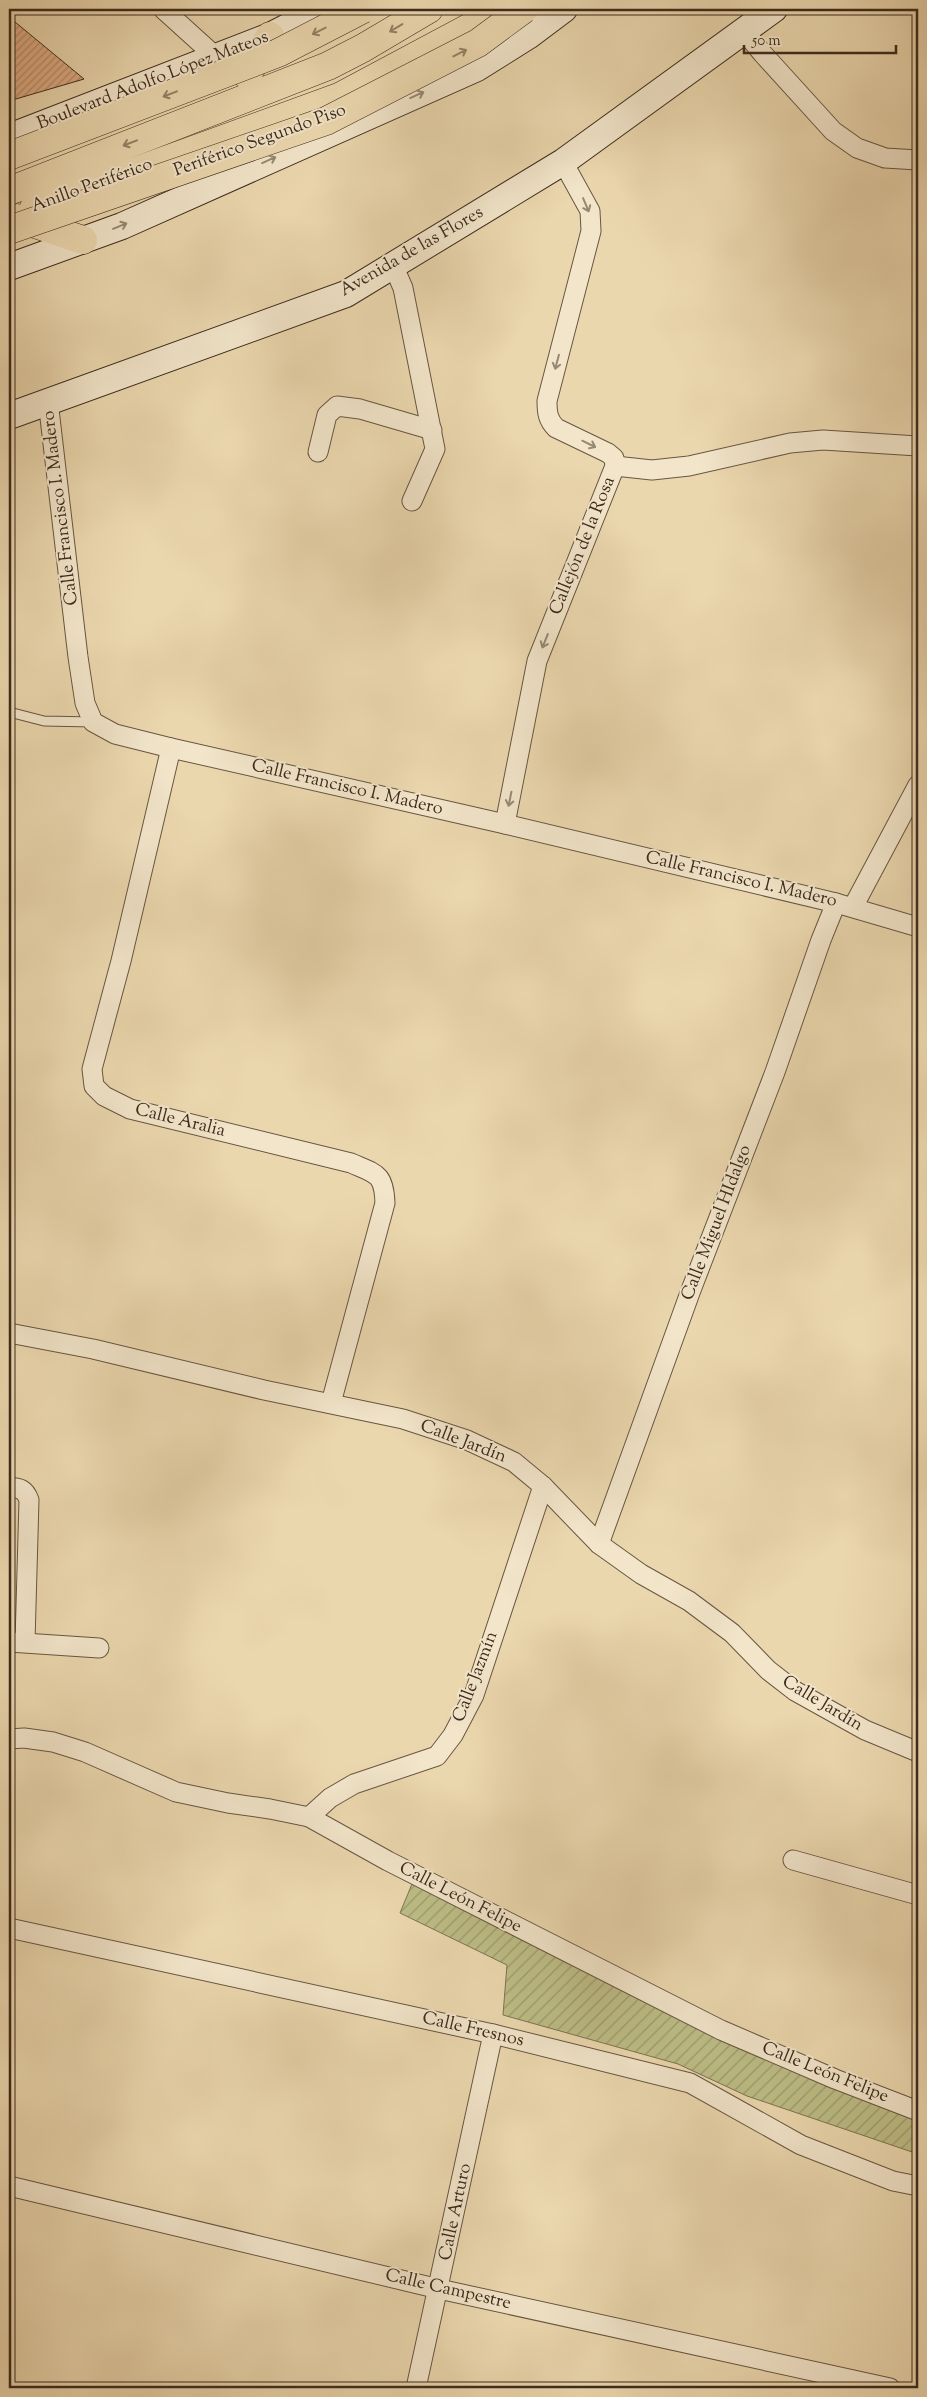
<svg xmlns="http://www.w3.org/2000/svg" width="927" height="2397" viewBox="0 0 927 2397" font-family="'Sorts Mill Goudy',serif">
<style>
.garden{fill:url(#garden-furrows);stroke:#7c7452}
.building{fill:url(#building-hatch);stroke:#3c2b1e}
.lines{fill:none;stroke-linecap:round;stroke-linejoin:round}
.lane-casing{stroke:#685642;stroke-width:11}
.street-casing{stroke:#685642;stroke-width:21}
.secondary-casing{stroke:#3c2b1e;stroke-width:28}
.highway-casing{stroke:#3c2b1e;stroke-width:29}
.lane{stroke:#f2e5ca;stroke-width:9}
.street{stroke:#f2e5ca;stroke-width:19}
.secondary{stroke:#f2e5ca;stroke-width:26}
.highway{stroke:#ebd7ae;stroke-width:28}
.highway-bridge-casing{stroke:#3c2b1e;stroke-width:29;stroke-linecap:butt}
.highway-bridge{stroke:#ebd7ae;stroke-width:28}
.oneway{stroke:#948166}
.oneway2{stroke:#978874}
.labels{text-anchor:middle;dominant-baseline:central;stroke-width:4;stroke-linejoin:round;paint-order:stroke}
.street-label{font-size:18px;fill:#3c2b1e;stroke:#f2e5ca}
</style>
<defs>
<pattern id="garden-furrows" width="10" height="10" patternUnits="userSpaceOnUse" patternTransform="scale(1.25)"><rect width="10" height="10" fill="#bdbd86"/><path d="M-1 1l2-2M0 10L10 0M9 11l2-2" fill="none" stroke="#9b9a6d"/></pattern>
<pattern id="building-hatch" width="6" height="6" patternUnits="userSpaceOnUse" patternTransform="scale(1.25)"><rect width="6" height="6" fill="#dfac84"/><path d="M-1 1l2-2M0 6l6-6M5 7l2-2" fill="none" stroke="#b68c6b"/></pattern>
</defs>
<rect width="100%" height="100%" fill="#ebd7ae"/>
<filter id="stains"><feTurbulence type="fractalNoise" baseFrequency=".004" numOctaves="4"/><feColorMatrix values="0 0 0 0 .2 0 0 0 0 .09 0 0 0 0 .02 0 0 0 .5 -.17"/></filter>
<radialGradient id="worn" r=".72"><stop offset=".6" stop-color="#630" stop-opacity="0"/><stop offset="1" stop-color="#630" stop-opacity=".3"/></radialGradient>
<!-- garden -->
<polygon class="garden" points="414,1879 830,2077 918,2105 918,2154 747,2096 678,2064 503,2015 507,1965 400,1913"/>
<!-- building -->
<polygon class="building" points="9,17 84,79 9,101"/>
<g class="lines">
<!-- lane casing -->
<g class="lane-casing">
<polyline id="lane" points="9,712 44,721 93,722"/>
</g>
<!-- street casing -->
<g class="street-casing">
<g id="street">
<polyline points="163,9 216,57"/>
<polyline points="744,31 763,54 833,131 857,148 885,158 918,160"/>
<polyline points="393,265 403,288 435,449 412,501"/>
<polyline points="48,401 78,657 85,703 93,722 115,734 171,748 505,824 836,903 918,927"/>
<polyline points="318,452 327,415 337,406 360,409 432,430"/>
<polyline points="615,466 652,470 689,466 790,443 823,440 918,446"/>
<path d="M171 748 121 961 92 1069 94 1086 104 1096 130 1109 351 1163C376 1174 384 1173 385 1203L331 1403"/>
<path d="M505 824 537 661 615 466 614 458 608 453 556 428C548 420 547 413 547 401L591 231 590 211 563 162"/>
<polyline points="853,907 918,785"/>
<polyline points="9,1333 93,1349 264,1390 403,1419 467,1440 514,1462 543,1486 599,1544 641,1574 689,1601 732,1633 768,1670 795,1691 865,1730 918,1752"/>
<path d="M9 1487C20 1488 25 1489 29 1500L25 1642"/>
<polyline points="599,1544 691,1290 775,1072 821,940 836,903"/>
<polyline points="9,1642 99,1648"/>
<polyline points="9,1739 24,1738 53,1742 85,1752 176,1792 228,1803 270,1809 309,1817 388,1861 721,2030 835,2079 918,2111"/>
<polyline points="309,1817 330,1798 354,1784 437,1756 453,1735 474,1695 543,1486"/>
<polyline points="793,1860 918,1895"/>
<polyline points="9,1928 493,2034 690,2083 801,2145 893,2181 918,2186"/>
<polyline points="9,2186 439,2289 890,2388"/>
<polyline points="416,2388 493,2034"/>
</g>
</g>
<!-- secondary casing -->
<g class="secondary-casing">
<g id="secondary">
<polyline points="9,137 270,36 322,9"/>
<polyline points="9,267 122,226 477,68 528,36 564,9"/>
<polyline points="9,416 346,294 563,162 774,9"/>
</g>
</g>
<!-- highway casing -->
<g class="highway-casing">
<g id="highway">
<polyline points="247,75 270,36"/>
<polyline points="9,191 328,66 363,48 429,9"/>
<polyline points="34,208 339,97 504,9"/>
<polyline points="17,218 83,240"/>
</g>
</g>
<!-- lane -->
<use href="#lane" class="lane"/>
<!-- street -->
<use href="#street" class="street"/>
<!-- secondary -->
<use href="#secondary" class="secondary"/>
<!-- highway -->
<use href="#highway" class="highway"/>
<!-- highway-bridge casing -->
<g class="highway-bridge-casing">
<g id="highway-bridge">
<polyline points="9,156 278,53 363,9"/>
<polyline points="9,230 326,121 478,43 524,9"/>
</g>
</g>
<!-- highway-bridge -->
<use href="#highway-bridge" class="highway-bridge"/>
</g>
<!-- one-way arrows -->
<defs><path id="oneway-shaft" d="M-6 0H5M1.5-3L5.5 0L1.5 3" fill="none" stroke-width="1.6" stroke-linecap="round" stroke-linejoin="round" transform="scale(1.25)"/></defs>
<g class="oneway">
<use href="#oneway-shaft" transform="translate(396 28) rotate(149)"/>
<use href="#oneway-shaft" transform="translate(319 31) rotate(153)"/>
<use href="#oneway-shaft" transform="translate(460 53) rotate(-27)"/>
<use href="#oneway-shaft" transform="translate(170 94) rotate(159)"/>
<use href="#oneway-shaft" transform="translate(130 143) rotate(159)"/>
</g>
<g class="oneway2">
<use href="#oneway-shaft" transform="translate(417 95) rotate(-24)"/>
<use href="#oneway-shaft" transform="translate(269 160) rotate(-24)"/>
<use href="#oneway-shaft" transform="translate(586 205) rotate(67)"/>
<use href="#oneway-shaft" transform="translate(120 226) rotate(-22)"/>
<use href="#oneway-shaft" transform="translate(557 362) rotate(105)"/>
<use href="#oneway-shaft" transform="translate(589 444) rotate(26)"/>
<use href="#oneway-shaft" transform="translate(545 641) rotate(112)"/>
<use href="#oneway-shaft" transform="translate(510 799) rotate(101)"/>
</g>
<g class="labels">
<!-- street labels -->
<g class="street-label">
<text transform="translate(153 81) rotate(-21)">Boulevard Adolfo López Mateos</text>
<text transform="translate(260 141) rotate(-20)">Periférico Segundo Piso</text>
<text transform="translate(92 186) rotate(-20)">Anillo Periférico</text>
<text transform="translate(412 252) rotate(-30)">Avenida de las Flores</text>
<text transform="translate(61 508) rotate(-97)">Calle Francisco I. Madero</text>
<text transform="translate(583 546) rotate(-68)">Callejón de la Rosa</text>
<text transform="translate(347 788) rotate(13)">Calle Francisco I. Madero</text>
<text transform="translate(741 880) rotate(13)">Calle Francisco I. Madero</text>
<text transform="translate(180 1121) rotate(14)">Calle Aralia</text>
<text transform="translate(717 1223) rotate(-69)">Calle Miguel HIdalgo</text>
<text transform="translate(463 1442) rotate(21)">Calle Jardín</text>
<text transform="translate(476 1677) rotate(-69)">Calle Jazmín</text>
<text transform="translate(822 1704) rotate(31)">Calle Jardín</text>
<text transform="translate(460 1898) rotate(27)">Calle León Felipe</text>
<text transform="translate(473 2030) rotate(13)">Calle Fresnos</text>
<text transform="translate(825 2073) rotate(22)">Calle León Felipe</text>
<text transform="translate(456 2212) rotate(-78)">Calle Arturo</text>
<text transform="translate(448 2290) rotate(13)">Calle Campestre</text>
</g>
</g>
<!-- margin -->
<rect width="927" height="2397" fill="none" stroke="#ebd7ae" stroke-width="30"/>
<rect x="10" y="10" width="907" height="2377" fill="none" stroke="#3c2b1e" stroke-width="2.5"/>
<rect x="15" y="15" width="897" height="2367" fill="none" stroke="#3c2b1e"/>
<!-- scale -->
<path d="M744 45v8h152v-8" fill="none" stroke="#3c2b1e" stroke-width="2.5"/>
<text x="752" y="45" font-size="15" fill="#3c2b1e" stroke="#f2e5ca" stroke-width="4" paint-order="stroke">50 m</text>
<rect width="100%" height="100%" filter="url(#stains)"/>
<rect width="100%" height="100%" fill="url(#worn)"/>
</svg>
